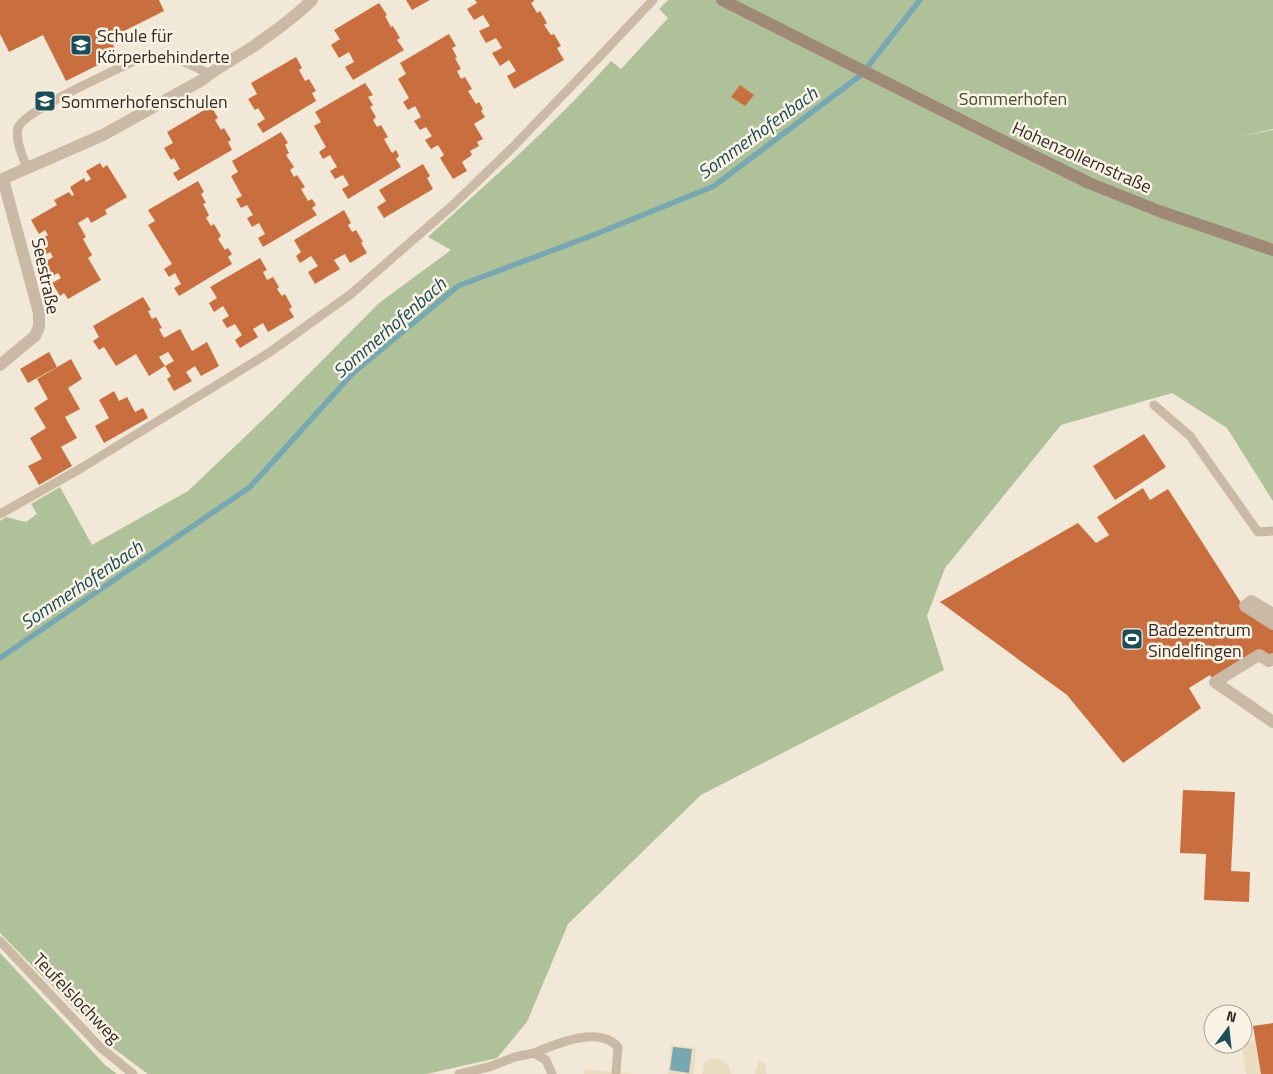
<svg xmlns="http://www.w3.org/2000/svg" width="1273" height="1074" viewBox="0 0 1273 1074" font-family="'Titillium Web',sans-serif">
<style>
.green{fill:#afc198}
.plaza{fill:#eadcbf}
.water{fill:#77a7b0}
.lines{fill:none;stroke-linecap:round;stroke-linejoin:round}
.stream{stroke:#77a7b0;stroke-width:5.5}
.building{fill:#c96f3f}
.lane{stroke:#cab9a4;stroke-width:9}
.street{stroke:#cab9a4;stroke-width:12}
.secondary{stroke:#9e8876;stroke-width:12}
.labels{text-anchor:middle;dominant-baseline:central;stroke-width:5;stroke-linejoin:round;paint-order:stroke}
.poi-label{font-size:18px;fill:#352c26;stroke:#faf2e5;text-anchor:start}
.park-label{font-size:18px;fill:#405429;stroke:#faf2e5}
.street-label{font-size:18px;fill:#352c26;stroke:#faf2e5}
.water-label{font-size:19px;font-style:italic;fill:#1b4d58;stroke:#faf2e5}
</style>
<rect width="100%" height="100%" fill="#f2e8d8"/>
<!-- green -->
<g class="green">
<path d="M668 0H1273V129L1239 137 1273 130V501L1227 428 1172 393 1061 425 945 568 927 616 944 670 701 795 568 924 527 1022 497 1058 427 1074H148L113 1048 0 933V521L6 517 26 522 37 514 31 504 60 487 92 545 188 491 275 408 379 303 451 250 428 237C491 180 555 124 611 61L621 69 668 18 659 9Z"/>
<polygon points="0,953 105,1065 117,1074 0,1074"/>
</g>
<!-- plaza -->
<g class="plaza">
<polygon points="1255,1041 1261,1074 1246,1074 1242,1044 1243,1043"/>
<polygon points="671,1045 696,1048 694,1074 668,1074"/>
<polygon points="711,1058 725,1061 729,1066 731,1074 702,1074 704,1063"/>
<polygon points="759,1060 765,1064 767,1074 755,1074"/>
<polygon points="585,1069 616,1072 635,1074 584,1074"/>
</g>
<!-- water -->
<polygon class="water" points="673,1047 692,1049 689,1073 670,1070"/>
<g class="lines">
<!-- stream -->
<polyline class="stream" points="0,658 250,487 353,373 458,286 596,234 714,186 861,75 920,0"/>
</g>
<!-- building -->
<g class="building">
<polygon points="0,0 159,0 164,11 110,38 118,55 66,81 43,35 9,52 0,34"/>
<polygon points="406,0 430,0 412,10"/>
<polygon points="475,0 534,0 534,1 531,3 537,13 540,11 547,23 544,25 551,35 554,34 561,46 557,48 564,60 514,89 507,76 516,71 509,60 500,66 492,53 502,48 496,38 486,43 479,31 490,26 483,15 474,20 467,9 477,3"/>
<polygon points="379,3 387,15 385,16 391,27 393,26 400,38 397,40 404,50 353,80 345,67 354,62 349,52 339,58 331,45 340,39 334,30"/>
<polygon points="449,34 456,46 452,48 457,57 455,58 461,69 457,71 461,79 465,77 472,89 468,91 476,104 479,102 483,109 481,111 485,117 474,124 483,139 477,142 479,146 470,151 472,155 462,162 467,171 453,179 440,158 444,155 438,145 431,149 425,140 432,136 426,127 420,130 414,121 421,117 415,106 408,110 403,102 409,98 398,79 406,74 400,63"/>
<polygon points="296,57 302,68 299,70 305,81 309,79 316,91 312,93 316,101 263,133 257,124 265,119 258,108 255,110 248,99 257,94 251,83"/>
<polygon points="365,83 373,95 368,97 373,105 370,107 376,117 373,120 377,127 381,125 388,137 384,139 392,153 396,150 399,156 396,159 401,167 348,199 342,189 349,185 343,175 335,179 330,171 337,167 330,155 323,159 319,152 326,147 314,126 321,122 315,112"/>
<polygon points="740,85 754,95 745,106 731,97"/>
<polygon points="211,106 218,118 215,120 221,130 224,128 231,140 228,142 232,150 178,181 173,173 180,169 174,158 171,160 164,148 173,143 167,132"/>
<polygon points="281,132 288,143 285,145 289,153 286,155 294,167 290,170 294,177 297,175 305,187 301,189 308,201 312,199 316,205 312,208 317,215 263,247 258,238 265,234 259,223 252,227 247,218 253,215 247,205 241,208 236,199 242,196 231,176 238,172 232,161"/>
<polygon points="100,163 103,168 107,165 127,197 105,210 107,214 91,223 88,217 78,223 86,237 83,239 92,255 88,258 101,280 68,299 64,293 60,296 52,283 61,278 58,273 53,276 45,262 53,257 50,252 47,254 39,240 48,235 45,230 39,234 31,220 57,205 54,200 69,192 72,196 74,195 70,187 84,178 86,182 91,179 86,171"/>
<polygon points="423,164 430,176 427,178 433,189 384,218 377,207 386,201 379,190"/>
<polygon points="198,181 204,192 201,194 206,203 203,204 209,215 206,218 211,226 214,224 221,236 218,239 225,250 228,248 232,254 228,257 232,264 179,296 174,288 181,284 175,273 169,277 164,269 172,264 148,225 155,221 148,210"/>
<polygon points="344,210 351,223 348,225 352,232 356,230 363,242 361,243 367,253 350,263 345,254 334,260 340,269 315,284 308,272 318,266 311,256 300,263 296,256 301,252 294,240"/>
<polygon points="260,258 267,270 263,272 267,280 273,277 279,287 277,289 282,296 285,294 292,307 289,309 294,317 268,332 263,323 253,329 258,337 240,348 235,340 242,335 235,324 227,328 222,320 229,316 223,306 214,312 209,303 217,298 210,287"/>
<polygon points="143,297 151,310 148,311 152,319 156,317 162,328 159,329 164,338 180,329 192,351 207,342 219,366 201,376 195,366 186,372 192,381 174,391 167,379 171,376 165,366 174,361 168,352 159,357 165,366 149,376 136,354 116,366 104,347 99,350 93,341 99,337 93,326"/>
<polygon points="49,352 57,367 28,383 20,369"/>
<polygon points="71,359 82,379 68,388 80,409 65,417 77,438 61,447 72,466 39,485 28,466 42,459 30,438 46,428 34,408 48,399 37,379"/>
<polygon points="114,391 119,401 127,397 135,412 143,408 148,418 104,443 95,426 109,418 99,400"/>
<polygon points="1144,434 1166,467 1115,500 1093,466"/>
<polygon points="1143,488 1150,500 1168,489 1245,609 1273,624 1273,659 1259,655 1215,682 1210,675 1189,688 1201,708 1123,763 1067,695 940,602 1078,523 1096,543 1109,535 1097,517"/>
<polygon points="1183,790 1235,792 1231,871 1250,872 1249,902 1204,900 1206,854 1180,853"/>
<polygon points="1273,1023 1273,1074 1261,1074 1253,1026"/>
</g>
<g class="lines">
<!-- lane -->
<g class="lane">
<path d="M27 169C23 156 15 141 18 128 24 110 117 70 138 59 171 53 180 60 210 74"/>
<polyline points="1154,405 1190,436 1258,532 1273,531"/>
<polyline points="0,514 78,470 233,375 270,352 351,294 453,205 513,147 605,51 653,0"/>
<polyline points="0,941 100,1047 133,1074"/>
<path d="M534 1053C556 1044 599 1025 618 1047L616 1072"/>
<polyline points="459,1074 489,1067 515,1057 534,1053 546,1060 552,1074"/>
</g>
<!-- street -->
<g class="street">
<path d="M0 180 103 135 202 80C216 68 232 60 248 50 270 35 293 19 312 0"/>
<polyline points="0,365 35,336 39,327 39,313 3,179"/>
<polyline points="1273,614 1251,601 1245,606 1273,624"/>
<polyline points="1273,659 1269,661 1259,655 1215,682 1273,722"/>
</g>
<!-- secondary -->
<polyline class="secondary" points="722,0 967,123 1089,183 1159,211 1273,250"/>
</g>
<!-- icons -->
<defs>
<g id="school-square" transform="scale(1.125)"><rect x="-9" y="-9" width="18" height="18" rx="4" fill="#1b4d58" stroke="#faf2e5"/><path d="M0-5L7-2L0 1L-7-2ZM-4 1L0 2.5L4 1V4Q0 6-4 4Z" fill="#fff"/></g>
<g id="stadium-square" transform="scale(1.125)"><rect x="-9" y="-9" width="18" height="18" rx="4" fill="#1b4d58" stroke="#faf2e5"/><path d="M0-5a6.5 5 0 1 0 0 10a6.5 5 0 1 0 0-10ZM-3.5-1.8h7v3.6h-7Z" fill="#fff"/></g>
</defs>
<g fill-rule="evenodd">
<use href="#school-square" x="81" y="45"/>
<use href="#school-square" x="45" y="101"/>
<use href="#stadium-square" x="1132" y="639"/>
</g>
<g class="labels">
<!-- poi labels -->
<g class="poi-label">
<text x="97" y="35">Schule für<tspan x="97" dy="21">Körperbehinderte</tspan></text>
<text x="61" y="101">Sommerhofenschulen</text>
<text x="1148" y="629">Badezentrum<tspan x="1148" dy="21">Sindelfingen</tspan></text>
</g>
<!-- park labels -->
<g class="park-label">
<text x="1013" y="98">Sommerhofen</text>
</g>
<!-- street labels -->
<g class="street-label">
<text transform="translate(1082 157) rotate(24)">Hohenzollernstraße</text>
<text transform="translate(46 276) rotate(78)">Seestraße</text>
<text transform="translate(77 998) rotate(46)">Teufelslochweg</text>
</g>
<!-- water labels -->
<g class="water-label">
<text transform="translate(757 132) rotate(-36)">Sommerhofenbach</text>
<text transform="translate(389 327) rotate(-41)">Sommerhofenbach</text>
<text transform="translate(81 584) rotate(-34)">Sommerhofenbach</text>
</g>
</g>
<!-- north arrow -->
<g transform="translate(1228 1029) rotate(15)"><circle r="24" fill="#faf2e5" stroke="#aba399"/>
<path d="M0-4L9 19L0 12L-9 19Z" fill="#1b4d58"/>
<text y="-8" font-size="14" font-weight="bold" text-anchor="middle" fill="#352c26">N</text>
</g>
</svg>
